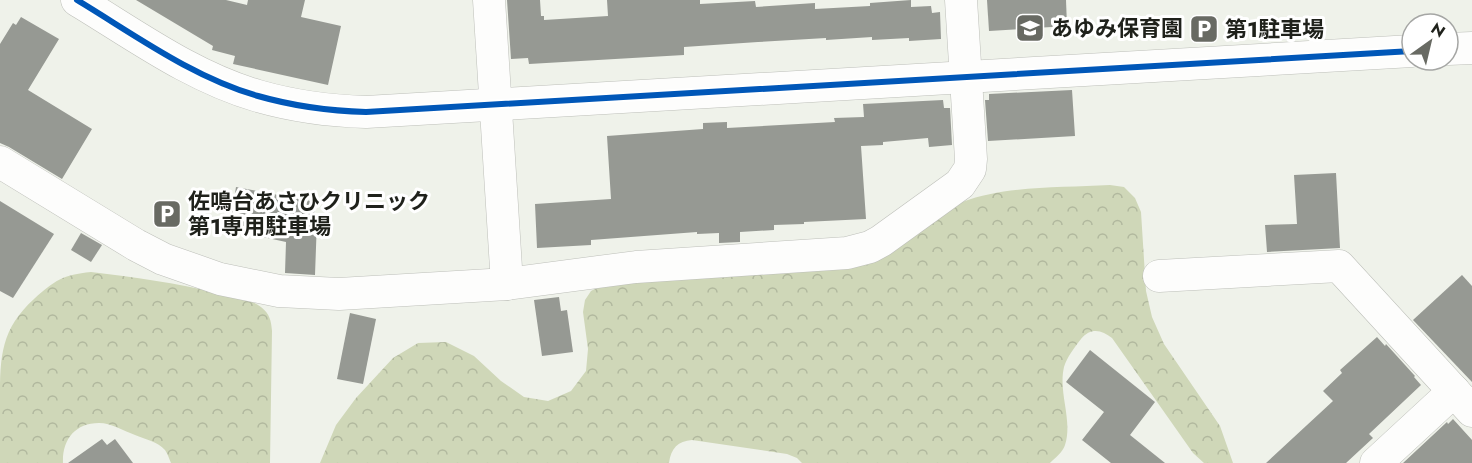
<svg xmlns="http://www.w3.org/2000/svg" width="1472" height="463" viewBox="0 0 1472 463" font-family="Jost,'Noto Sans JP',sans-serif">
<style>
.forest{fill:url(#forest-crowns)}
.building{fill:#969993}
.lines{fill:none;stroke-linecap:round;stroke-linejoin:round}
.minor-casing{stroke:#bdbfb9;stroke-width:33}
.minor{stroke:#fdfdfc;stroke-width:32}
.cycleway-casing{stroke:#fff;stroke-width:10}
.cycleway{stroke:#0057b8;stroke-width:6}
.labels{text-anchor:middle;dominant-baseline:central;stroke-width:6;stroke-linejoin:round;paint-order:stroke}
.poi-label{font-size:22px;font-weight:bold;fill:#1f211b;stroke:#fff;text-anchor:start}
</style>
<defs>
<pattern id="forest-crowns" width="20" height="18" patternUnits="userSpaceOnUse" patternTransform="scale(1.5)"><rect width="20" height="18" fill="#cfd7b8"/><path d="M2 6a3 3 0 1 1 6 0M12 15a3 3 0 1 1 6 0" fill="none" stroke="#b1b89e"/></pattern>
</defs>
<rect width="100%" height="100%" fill="#eff2ea"/>
<!-- forest -->
<g class="forest">
<path d="M1110 185 1124 187 1135 198 1141 212 1146 291 1152 317 1164 344 1220 426 1233 463H1204L1193 453 1112 338C1102 330 1091 327 1081 339 1075 347 1067 357 1064 367 1058 393 1073 420 1065 445 1063 452 1055 458 1050 463H802L797 458 787 454 692 440C678 441 671 448 669 463H320L336 425 356 398 393 358 418 343 446 342 474 356 501 381 524 397 548 401 571 391 586 371 588 349 583 312 585 300 591 291 602 285 638 281 849 267 962 202C1008 185 1061 188 1110 185Z"/>
<path d="M91 272C134 277 176 283 218 293 232 296 249 298 261 307 270 314 271 321 272 331L270 463H171C169 459 168 454 165 450 158 442 145 439 135 435 124 431 111 423 99 423 75 423 62 440 63 463H0C0 442 0 420 0 399 0 356 1 329 34 299 55 280 63 275 91 272Z"/>
</g>
<!-- building -->
<g class="building">
<polygon points="136,0 226,0 247,5 248,0 305,0 301,17 341,26 328,85 233,64 235,56 212,50 213,46"/>
<polygon points="507,0 540,0 541,16 544,16 544,20 608,16 607,0 700,0 700,4 755,1 756,7 815,3 815,9 870,6 870,3 911,0 911,7 931,6 932,13 940,12 941,39 909,41 909,38 872,40 872,37 826,40 826,38 758,42 684,47 684,55 529,64 528,58 511,59"/>
<polygon points="987,0 1066,0 1067,26 989,31"/>
<polygon points="21,17 59,39 28,90 92,129 62,179 9,147 0,143 0,44 13,23 16,25"/>
<polygon points="1072,90 1075,136 988,141 985,100 989,100 989,94"/>
<polygon points="943,100 944,108 950,108 952,145 929,147 928,138 883,142 883,145 861,146 866,219 804,222 804,224 774,225 774,230 740,232 740,242 719,243 719,233 697,234 697,232 591,240 591,245 537,248 535,204 611,199 607,136 703,129 703,123 727,122 727,128 835,122 834,118 864,117 863,104"/>
<polygon points="1336,173 1340,248 1267,252 1265,225 1297,224 1294,175"/>
<polygon points="236,187 316,202 313,220 317,220 315,275 285,273 286,242 263,237 264,230 230,224"/>
<polygon points="0,201 54,234 13,298 0,291"/>
<polygon points="81,233 102,245 91,262 71,250"/>
<polygon points="1462,275 1472,286 1472,382 1413,320"/>
<polygon points="559,297 561,311 567,310 573,352 542,356 534,300"/>
<polygon points="350,313 376,319 363,384 337,379"/>
<polygon points="1377,337 1385,346 1386,344 1415,376 1414,377 1421,385 1369,434 1373,438 1346,463 1266,463 1333,401 1323,391 1342,373 1340,370"/>
<polygon points="1090,350 1155,402 1130,435 1165,463 1111,463 1082,440 1104,412 1066,382"/>
<polygon points="1453,419 1472,440 1472,463 1403,463 1447,422 1448,424"/>
<polygon points="102,439 107,445 115,439 133,463 68,463"/>
</g>
<g class="lines">
<!-- minor casing -->
<g class="minor-casing">
<g id="minor">
<path d="M77 0C135 35 192 77 258 96 293 106 330 111 366 112L1412 51"/>
<polyline points="489,0 507,284"/>
<polyline points="1448,49 1472,48"/>
<polyline points="0,162 136,245 163,259 220,279 279,291 339,294 507,284 636,267 847,253 870,247 881,241 960,184 970,169 971,159 961,0"/>
<polyline points="1159,276 1339,266 1472,411"/>
<polyline points="1376,463 1454,391"/>
</g>
</g>
<!-- minor -->
<use href="#minor" class="minor"/>
<!-- cycleway casing -->
<g class="cycleway-casing">
<path id="cycleway" d="M77 0C135 35 192 77 258 96 293 106 330 111 366 112L1412 51"/>
</g>
<!-- cycleway -->
<use href="#cycleway" class="cycleway"/>
</g>
<!-- icons -->
<defs>
<g id="school-square" transform="scale(1.5)"><rect x="-9" y="-9" width="18" height="18" rx="4" fill="#686a63" stroke="#fff"/><path d="M0-5L7-2L0 1L-7-2ZM-4 1L0 2.5L4 1V4Q0 6-4 4Z" fill="#fff"/></g>
<g id="parking-square" transform="scale(1.5)"><rect x="-9" y="-9" width="18" height="18" rx="4" fill="#686a63" stroke="#fff"/><path d="M-3.5-5.5H1a3.5 3.5 0 0 1 0 7H-1V5.5H-3.5ZM-1-3.4V-.6H.8a1.4 1.4 0 0 0 0-2.8Z" fill="#fff"/></g>
</defs>
<g fill-rule="evenodd">
<use href="#school-square" x="1030" y="28"/>
<use href="#parking-square" x="1204" y="29"/>
<use href="#parking-square" x="167" y="214"/>
</g>
<g class="labels">
<!-- poi labels -->
<g class="poi-label">
<text x="1051" y="28">あゆみ保育園</text>
<text x="1225" y="29">第1駐車場</text>
<text x="188" y="201">佐鳴台あさひクリニック<tspan x="188" dy="25">第1専用駐車場</tspan></text>
</g>
</g>
<!-- north arrow -->
<g transform="translate(1430 42) rotate(34)"><circle r="28" fill="#ffffff" stroke="#a5a6a4" stroke-width="1.5"/>
<path d="M0-4.5L10 22L0 15L-10 22Z" fill="#686a63"/>
<text y="-9" font-size="16" font-weight="bold" text-anchor="middle" fill="#1f211b">N</text>
</g>
</svg>
